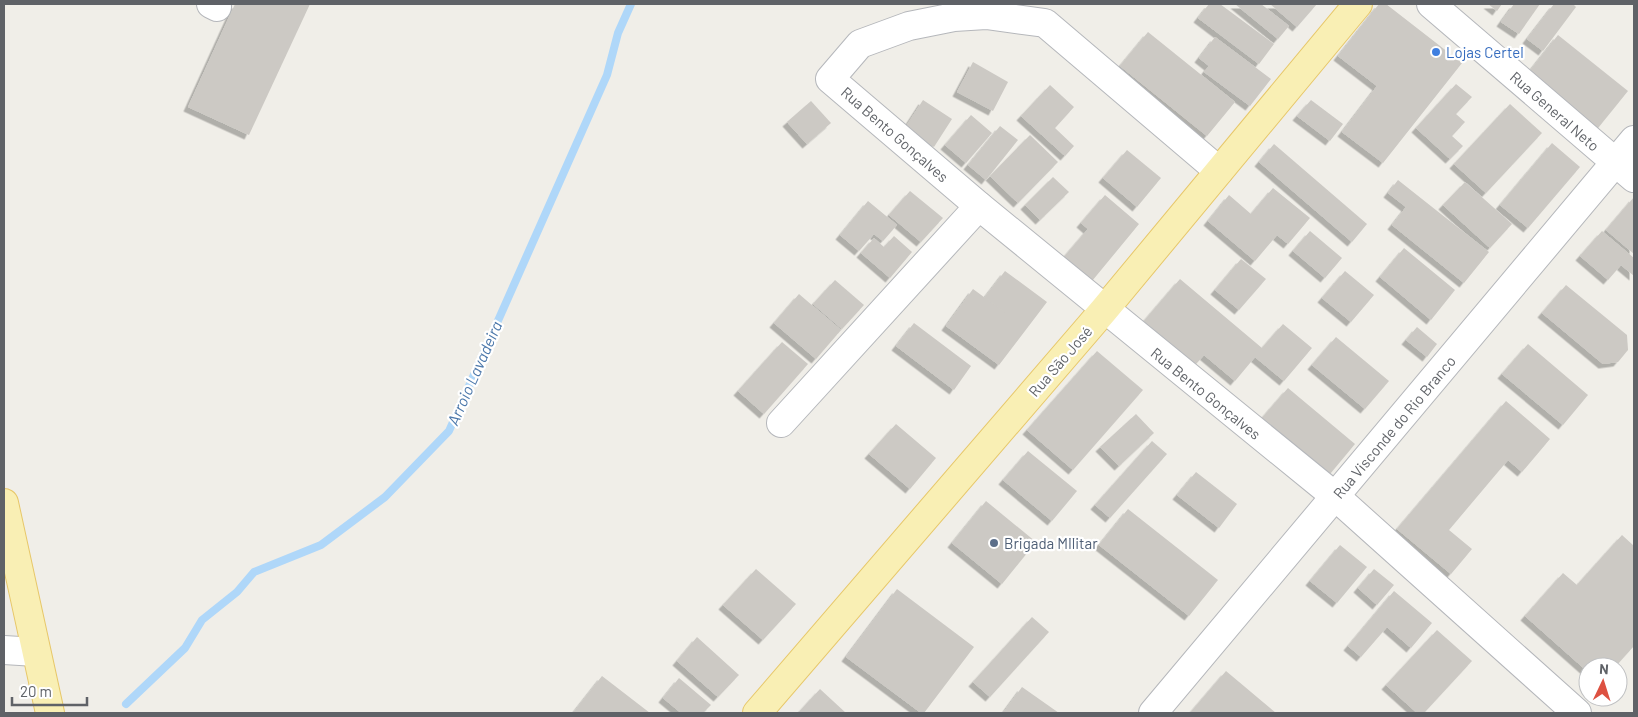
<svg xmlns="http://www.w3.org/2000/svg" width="1638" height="717" viewBox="0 0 1638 717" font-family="Barlow,sans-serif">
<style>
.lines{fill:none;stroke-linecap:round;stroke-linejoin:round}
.stream{stroke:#afd7f9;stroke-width:8}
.building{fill:#ccc9c4;filter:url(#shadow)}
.minor-casing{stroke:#b5b7bb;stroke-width:30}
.major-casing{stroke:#e7c769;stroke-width:30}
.minor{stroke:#fff;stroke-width:28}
.major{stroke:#f9efb4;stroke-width:28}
.shop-dot{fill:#3f7fe0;stroke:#fff;stroke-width:2}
.service-dot{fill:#5c6f8a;stroke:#fff;stroke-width:2}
.labels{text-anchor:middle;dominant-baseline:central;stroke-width:4.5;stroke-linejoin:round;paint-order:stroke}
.shop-label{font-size:15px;fill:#366cbe;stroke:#fff;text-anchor:start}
.street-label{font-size:15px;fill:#5f6267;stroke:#fff}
.service-label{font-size:15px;fill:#4e5e75;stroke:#fff;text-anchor:start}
.water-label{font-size:16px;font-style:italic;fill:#4c78ab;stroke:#fff}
</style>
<defs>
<filter id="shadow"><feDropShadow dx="-4.5" dy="4.5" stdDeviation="0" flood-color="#0004"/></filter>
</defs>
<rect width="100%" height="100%" fill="#f0eee8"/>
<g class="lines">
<!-- stream -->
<polyline class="stream" points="126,704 185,648 202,620 237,592 254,572 321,545 385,497 449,431 607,75 618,33 631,4"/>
</g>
<!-- building -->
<g class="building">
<polygon points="235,4 310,4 249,135 188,107"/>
<polygon points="1209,4 1220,4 1274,44 1259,64 1198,18"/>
<polygon points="1235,4 1261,4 1289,26 1278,39"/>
<polygon points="1270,4 1317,4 1297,27"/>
<polygon points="1379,4 1386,4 1462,63 1383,163 1342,132 1377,86 1338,56"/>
<polygon points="1488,4 1502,4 1497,11"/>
<polygon points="1514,4 1540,4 1519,34 1501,22"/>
<polygon points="1554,4 1573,4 1576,7 1543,51 1527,39"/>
<polygon points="1148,32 1235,102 1207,136 1120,66"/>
<polygon points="1558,35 1628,91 1594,133 1525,77"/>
<polygon points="1215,37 1271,79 1250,106 1204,72 1209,66 1199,58"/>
<polygon points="973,62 1008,82 993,111 957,92"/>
<polygon points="1456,84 1472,97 1456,114 1465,122 1452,136 1463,146 1450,159 1416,128"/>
<polygon points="1050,85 1074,107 1055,128 1074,146 1065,156 1021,116"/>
<polygon points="923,100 952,119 934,147 905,128"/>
<polygon points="1311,100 1343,124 1330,141 1297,116"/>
<polygon points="811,101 831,123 807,144 787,122"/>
<polygon points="1510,104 1542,133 1486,193 1454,164"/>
<polygon points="971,115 992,133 966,163 945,145"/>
<polygon points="1000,126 1018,140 986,180 968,165"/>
<polygon points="1030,135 1058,162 1018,203 990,176"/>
<polygon points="1552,143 1580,167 1528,228 1500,205"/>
<polygon points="1274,144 1367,224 1352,242 1259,162"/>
<polygon points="1127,150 1161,178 1137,207 1103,178"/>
<polygon points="1053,177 1069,192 1040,220 1025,205"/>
<polygon points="1398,180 1489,252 1464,283 1392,225 1406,207 1388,193"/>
<polygon points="1465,182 1512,224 1490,248 1443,205"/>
<polygon points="1273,188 1310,218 1288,244 1277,235 1255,261 1208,221 1229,195 1251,214"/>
<polygon points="910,191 943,218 921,242 889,215"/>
<polygon points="1105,195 1139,224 1092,281 1064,257 1088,229 1081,223"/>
<polygon points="1634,197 1634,254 1606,230"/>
<polygon points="868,201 897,225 883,241 874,234 859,251 840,235"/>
<polygon points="1310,231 1342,258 1325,278 1293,251"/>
<polygon points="1602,231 1634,258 1634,276 1621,265 1608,280 1580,256"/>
<polygon points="894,236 912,252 890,278 861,253 874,238 884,247"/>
<polygon points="1404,248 1455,290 1431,320 1380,277"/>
<polygon points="1241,259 1266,279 1239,310 1215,290"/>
<polygon points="1005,271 1047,302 999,365 946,326 973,289 1007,314 985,297"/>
<polygon points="1345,271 1374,295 1351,322 1322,298"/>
<polygon points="1180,279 1262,348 1283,324 1312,348 1284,381 1255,357 1235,381 1204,355 1196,364 1144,321"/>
<polygon points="835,280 864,305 842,329 813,304"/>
<polygon points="1566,285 1627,335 1628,350 1618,362 1603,364 1542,313"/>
<polygon points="799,294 841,330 816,359 774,323"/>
<polygon points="914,323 971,366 954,390 896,346"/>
<polygon points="1417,327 1437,344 1427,357 1406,340"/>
<polygon points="1336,337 1389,381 1365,409 1312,365"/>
<polygon points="782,342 808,364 764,414 738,391"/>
<polygon points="1528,344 1588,395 1563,425 1502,374"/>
<polygon points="1097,351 1143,390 1073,470 1027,430"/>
<polygon points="1288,388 1355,444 1330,474 1262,418"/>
<polygon points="1506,401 1550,439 1522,472 1508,460 1449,530 1472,549 1451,574 1397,529"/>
<polygon points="1136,414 1154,433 1119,466 1100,447"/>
<polygon points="896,424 936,458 910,489 869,454"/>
<polygon points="1152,441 1167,454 1110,518 1095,505"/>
<polygon points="1028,451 1077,491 1052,521 1003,480"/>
<polygon points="1196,472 1237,504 1219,528 1177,495"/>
<polygon points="986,501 1036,542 1002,584 952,543"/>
<polygon points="1128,509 1218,580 1189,616 1099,545"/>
<polygon points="1622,535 1634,546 1634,646 1615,667 1588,667 1588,672 1525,616 1563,573 1577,585"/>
<polygon points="1340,545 1367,567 1337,603 1310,581"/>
<polygon points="756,569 796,604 763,640 723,605"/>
<polygon points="1374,569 1394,585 1377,605 1358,588"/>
<polygon points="897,589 974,647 924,713 921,713 846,657"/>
<polygon points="1394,591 1432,623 1411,648 1387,627 1361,657 1348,646"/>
<polygon points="1032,617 1049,632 990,697 973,682"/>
<polygon points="1437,630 1472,661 1424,713 1417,713 1386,685"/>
<polygon points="697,637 739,675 718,697 677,661"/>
<polygon points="1226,671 1276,713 1190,713"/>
<polygon points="602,676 650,713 573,713"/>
<polygon points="679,678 711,705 703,713 681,713 663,698"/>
<polygon points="1022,687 1059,713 1003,713"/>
<polygon points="820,689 846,713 798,713"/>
</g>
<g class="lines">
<!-- minor casing -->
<g class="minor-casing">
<g id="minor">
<polyline points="211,4 217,7"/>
<polyline points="1431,4 1634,178"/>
<polyline points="1219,171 1045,23 986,15 954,17 909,26 860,44 830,79 979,206 1336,497 1577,713"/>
<polyline points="781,423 979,206"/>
<polyline points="4,650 36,652"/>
<polyline points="1153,713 1634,140"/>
</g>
</g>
<!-- major casing -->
<g class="major-casing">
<g id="major">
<polyline points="4,503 50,713"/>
<polyline points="757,713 1104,310 1358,4"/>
</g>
</g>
<!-- minor -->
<use href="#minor" class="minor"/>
<!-- major -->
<use href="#major" class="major"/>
</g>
<!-- markers -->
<circle class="shop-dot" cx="1436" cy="52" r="5"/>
<circle class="service-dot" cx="994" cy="543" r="5"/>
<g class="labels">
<!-- shop labels -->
<g class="shop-label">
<text x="1446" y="52">Lojas Certel</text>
</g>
<!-- street labels -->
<g class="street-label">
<text transform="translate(1555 111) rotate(41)">Rua General Neto</text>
<text transform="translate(895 134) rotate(41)">Rua Bento Gonçalves</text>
<text transform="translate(1060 361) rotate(-49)">Rua São José</text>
<text transform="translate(1206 393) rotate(39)">Rua Bento Gonçalves</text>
<text transform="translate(1394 427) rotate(-50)">Rua Visconde do Rio Branco</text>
</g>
<!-- service labels -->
<g class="service-label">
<text x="1004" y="543">Brigada MIlitar</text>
</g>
<!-- water labels -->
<g class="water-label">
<text transform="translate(474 373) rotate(-66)">Arroio Lavadeira</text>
</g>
</g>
<!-- border -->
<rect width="1638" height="717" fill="none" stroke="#5f6267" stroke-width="10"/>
<!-- north arrow -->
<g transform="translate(1603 682) rotate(4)"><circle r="24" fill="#ffffff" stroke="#bfc0c2"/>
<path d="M0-4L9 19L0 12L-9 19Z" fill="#dd5141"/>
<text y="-8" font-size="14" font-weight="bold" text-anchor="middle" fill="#5f6267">N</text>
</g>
<!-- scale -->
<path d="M12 697v8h75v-8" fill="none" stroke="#5f6267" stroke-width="2.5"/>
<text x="20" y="697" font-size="15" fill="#5f6267" stroke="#ffffff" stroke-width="4" paint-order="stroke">20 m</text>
</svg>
